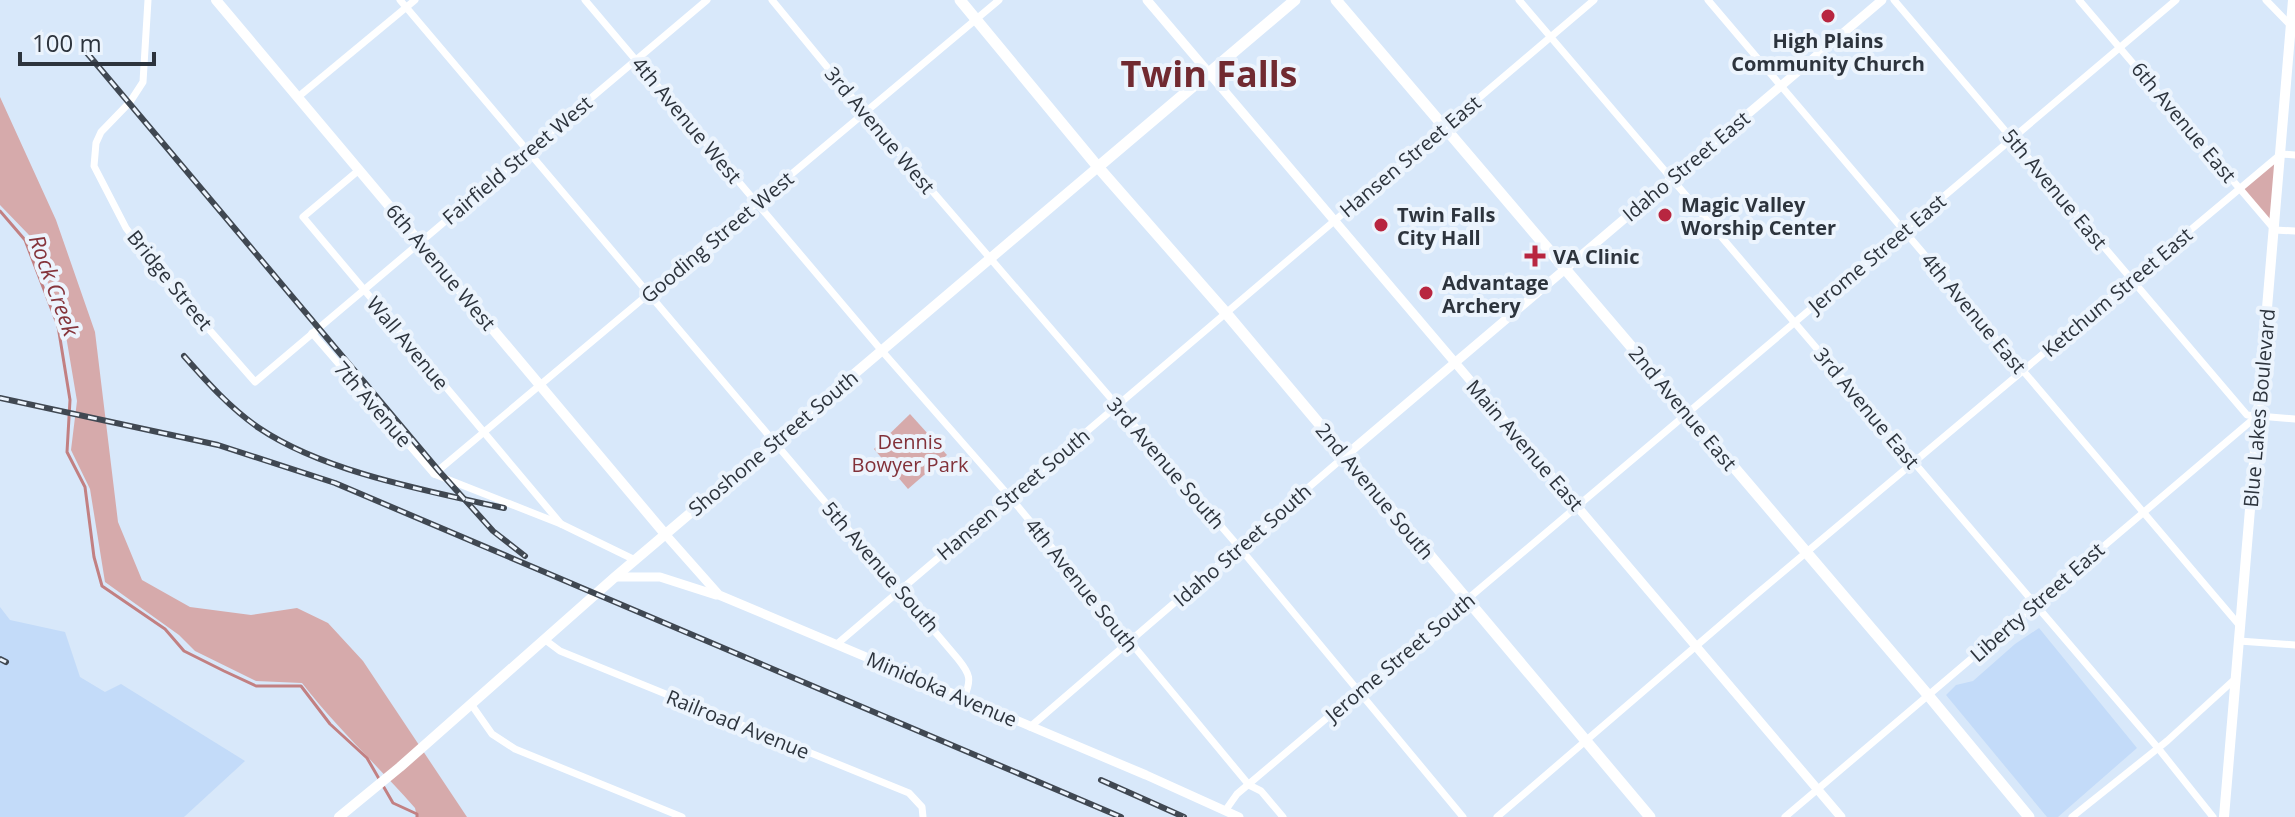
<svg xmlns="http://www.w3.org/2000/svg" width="2295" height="817" viewBox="0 0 2295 817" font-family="'Open Sans',sans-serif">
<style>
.built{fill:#c3dbf9}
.green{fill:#d6aaab}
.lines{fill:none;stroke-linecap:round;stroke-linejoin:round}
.stream{stroke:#c28082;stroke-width:3}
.minor{stroke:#fff;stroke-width:7}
.tertiary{stroke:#fff;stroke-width:9}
.secondary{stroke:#fff;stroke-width:10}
.primary{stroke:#fff;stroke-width:11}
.rail-casing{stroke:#404852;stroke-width:6}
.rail{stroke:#ecf4fd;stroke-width:3;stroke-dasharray:9;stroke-linecap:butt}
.poi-dot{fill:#b82640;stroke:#ecf4fd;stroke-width:3}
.labels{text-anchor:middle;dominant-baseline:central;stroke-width:8;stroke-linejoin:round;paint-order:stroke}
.poi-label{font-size:20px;font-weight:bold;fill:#2d343d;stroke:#ecf4fd;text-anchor:start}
.street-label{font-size:20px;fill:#2d343d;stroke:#ecf4fd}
.park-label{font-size:20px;fill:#823139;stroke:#ecf4fd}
.water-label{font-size:22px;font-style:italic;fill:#86353c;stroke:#ecf4fd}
.town-label{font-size:36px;font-weight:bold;fill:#712a31;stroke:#ecf4fd}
</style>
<rect width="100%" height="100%" fill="#d8e8fa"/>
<!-- built -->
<g class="built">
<polygon points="0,607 10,620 65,632 80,677 105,692 121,684 245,761 184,817 0,817"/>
<polygon points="2039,628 2137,748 2058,817 2047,817 1946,695 1956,685 1973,681 2015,644"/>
</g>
<!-- green -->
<g class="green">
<path d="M0 97 56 220 95 332 118 522 142 580 190 607 251 615 297 608 328 623 363 661 467 817H417L415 808C378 766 336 727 302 683L256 681 195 651 179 635 105 582 90 489 71 450 77 401 64 324 29 235 0 205Z"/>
<polygon points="2281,154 2275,230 2240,188"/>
<polygon points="910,414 947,455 908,489 874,449"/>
</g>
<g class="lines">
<!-- stream -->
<polyline class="stream" points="0,211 25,240 58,326 70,400 67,452 85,487 94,557 102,586 165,629 184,651 224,671 256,686 301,686 330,724 367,758 393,803 417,814 417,817"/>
<!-- minor -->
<g class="minor">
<polyline points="148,0 143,82 130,102 101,132 96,143 94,166 126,228 164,278 255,382 707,0"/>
<path d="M400 0 958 659C970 674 972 679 964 698"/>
<polyline points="585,0 882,351 1010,497 1249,785 1261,791 1283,817"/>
<polyline points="772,0 865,113 1239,547 1463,817"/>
<polyline points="1519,0 2158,748 2213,817"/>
<polyline points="1708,0 2240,626"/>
<polyline points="1894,0 2247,415 2295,419"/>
<polyline points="2079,0 2275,230 2295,231"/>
<polyline points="2266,0 2293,28"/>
<polyline points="298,97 415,0"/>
<polyline points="359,170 303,217 561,524"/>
<polyline points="312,333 434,474 561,524 635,560"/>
<polyline points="434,474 999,0"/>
<polyline points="544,639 560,651 909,793 922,807 923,817"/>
<polyline points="2239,641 2295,645"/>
<polyline points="837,644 1594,0"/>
<polyline points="471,704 492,734 515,749 682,817"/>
<polyline points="1030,727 1345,456"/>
<polyline points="1225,811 1237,794 2176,0"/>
<polyline points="1497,817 1752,598 2281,154 2295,155"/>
<polyline points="1785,817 2257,416"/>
<polyline points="2072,817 2167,741 2235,679"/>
</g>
<!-- tertiary -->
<g class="tertiary">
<polyline points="1147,0 1841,817"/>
<polyline points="1345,456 1882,0"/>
<polyline points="665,534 719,595 1146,775 1239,817"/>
<polyline points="615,577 660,577 716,595"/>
</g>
<!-- secondary -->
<g class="secondary">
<polyline points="216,0 665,534"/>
<polyline points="339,817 400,767 615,577 1098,167"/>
<polyline points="2224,817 2293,0"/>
</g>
<!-- primary -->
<g class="primary">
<polyline points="960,0 1098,167 1226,313 1650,817"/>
<polyline points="1336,0 1928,695 2029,817"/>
<polyline points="1098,167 1295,0"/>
</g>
<!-- rail casing -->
<g class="rail-casing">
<g id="rail">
<polyline points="87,53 439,471 493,531 525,556"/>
<path d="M184 356C207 382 230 408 259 428 324 472 428 491 504 508"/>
<polyline points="0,398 218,445 335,483 1121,817"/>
<polyline points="0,659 6,662"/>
<polyline points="1101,780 1184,817"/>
</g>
</g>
<!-- rail -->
<use href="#rail" class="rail"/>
</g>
<!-- markers -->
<g class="poi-dot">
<circle cx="1828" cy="16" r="8"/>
<circle cx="1665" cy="215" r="8"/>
<circle cx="1381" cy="225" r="8"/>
<path d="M1531 244h8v8h8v8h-8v8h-8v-8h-8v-8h8z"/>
<circle cx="1426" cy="293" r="8"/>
</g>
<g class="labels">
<!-- poi labels -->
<g class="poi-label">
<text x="1828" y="40" text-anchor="middle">High Plains<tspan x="1828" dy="23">Community Church</tspan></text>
<text x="1681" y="204">Magic Valley<tspan x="1681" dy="23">Worship Center</tspan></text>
<text x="1397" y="214">Twin Falls<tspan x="1397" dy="23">City Hall</tspan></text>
<text x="1553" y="256">VA Clinic</text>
<text x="1442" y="282">Advantage<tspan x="1442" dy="23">Archery</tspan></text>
</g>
<!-- street labels -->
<g class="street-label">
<text transform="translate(687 120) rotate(50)">4th Avenue West</text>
<text transform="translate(2184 122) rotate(50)">6th Avenue East</text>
<text transform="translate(880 130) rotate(50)">3rd Avenue West</text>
<text transform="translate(1410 156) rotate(-40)">Hansen Street East</text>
<text transform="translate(517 160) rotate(-40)">Fairfield Street West</text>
<text transform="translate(1686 166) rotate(-40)">Idaho Street East</text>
<text transform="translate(2055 189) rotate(50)">5th Avenue East</text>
<text transform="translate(717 237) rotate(-40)">Gooding Street West</text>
<text transform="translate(1877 253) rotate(-40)">Jerome Street East</text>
<text transform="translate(441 267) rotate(50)">6th Avenue West</text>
<text transform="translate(170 280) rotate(51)">Bridge Street</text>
<text transform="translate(2117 292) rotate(-40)">Ketchum Street East</text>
<text transform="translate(1974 313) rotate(50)">4th Avenue East</text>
<text transform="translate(408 343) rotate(50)">Wall Avenue</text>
<text transform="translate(373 404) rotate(49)">7th Avenue</text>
<text transform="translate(1683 408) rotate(50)">2nd Avenue East</text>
<text transform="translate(1867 408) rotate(50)">3rd Avenue East</text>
<text transform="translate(2259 408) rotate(-85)">Blue Lakes Boulevard</text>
<text transform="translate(773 443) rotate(-40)">Shoshone Street South</text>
<text transform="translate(1525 445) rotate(49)">Main Avenue East</text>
<text transform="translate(1166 463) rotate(49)">3rd Avenue South</text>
<text transform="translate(1375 491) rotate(50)">2nd Avenue South</text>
<text transform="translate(1013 494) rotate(-40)">Hansen Street South</text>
<text transform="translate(1242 545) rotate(-41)">Idaho Street South</text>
<text transform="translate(881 567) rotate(49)">5th Avenue South</text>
<text transform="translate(1082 585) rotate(51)">4th Avenue South</text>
<text transform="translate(2037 602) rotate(-41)">Liberty Street East</text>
<text transform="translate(1400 657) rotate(-40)">Jerome Street South</text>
<text transform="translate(942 689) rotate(23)">Minidoka Avenue</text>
<text transform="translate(738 724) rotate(22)">Railroad Avenue</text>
</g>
<!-- park labels -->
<g class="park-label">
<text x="910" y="441">Dennis<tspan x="910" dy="23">Bowyer Park</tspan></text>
</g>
<!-- water labels -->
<g class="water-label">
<text transform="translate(55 285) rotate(70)">Rock Creek</text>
</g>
<!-- town labels -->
<g class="town-label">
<text x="1209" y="73">Twin Falls</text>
</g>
</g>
<!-- scale -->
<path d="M20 52v12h134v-12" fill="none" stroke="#2d343d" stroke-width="4"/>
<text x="32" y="52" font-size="24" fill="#2d343d" stroke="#ecf4fd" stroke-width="6" paint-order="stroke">100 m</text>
</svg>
